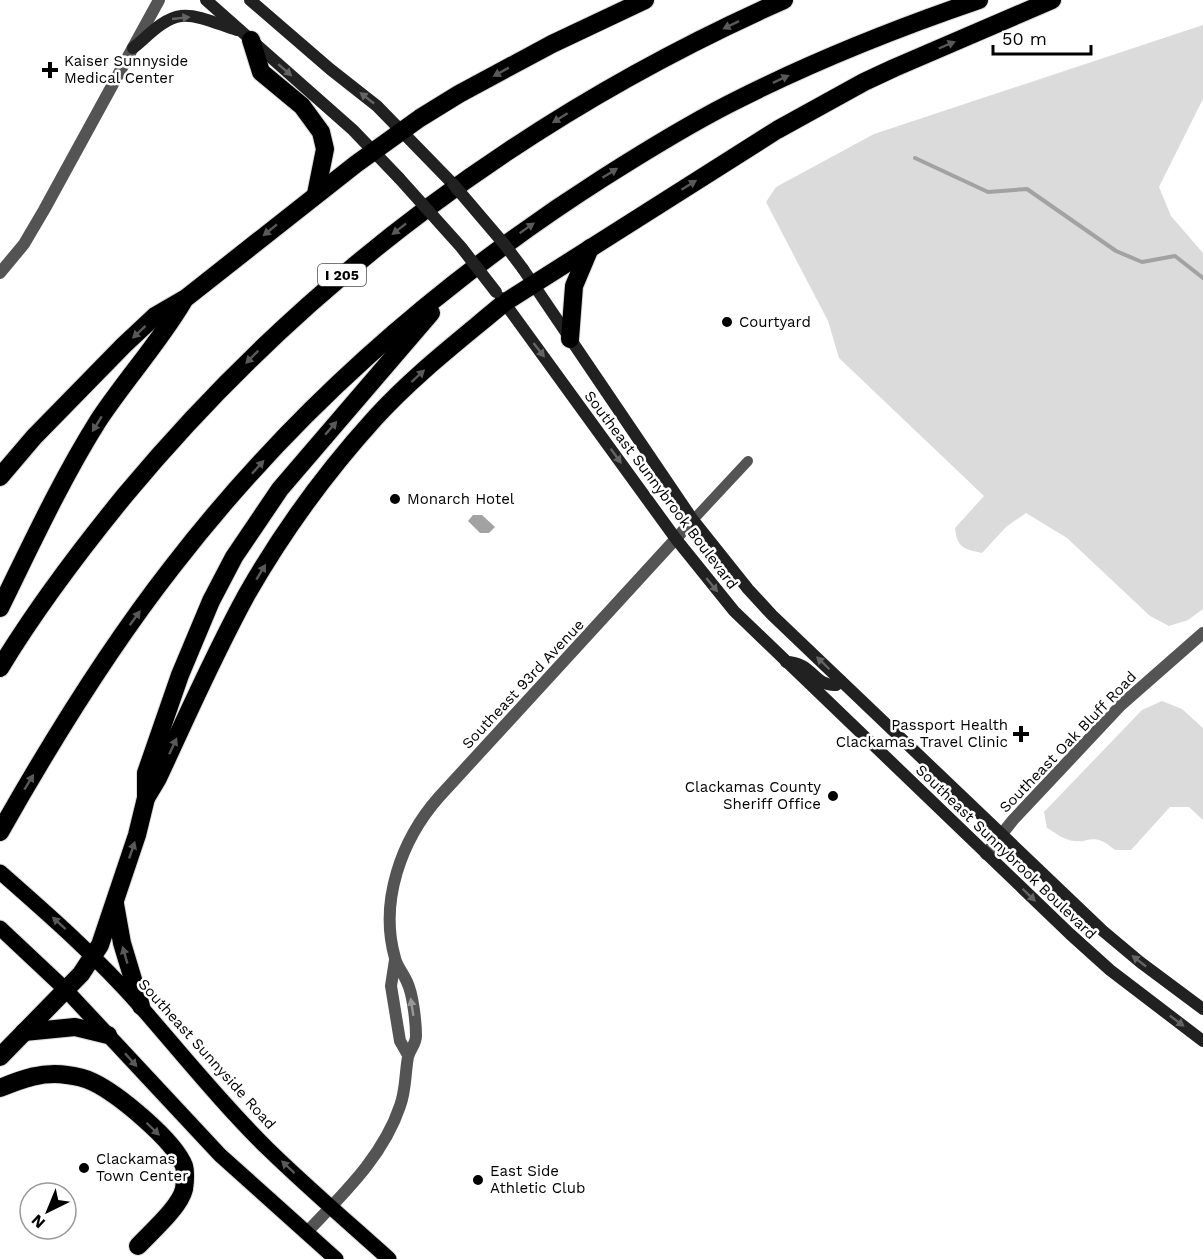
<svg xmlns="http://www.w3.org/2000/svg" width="1203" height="1259" viewBox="0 0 1203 1259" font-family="'Work Sans',sans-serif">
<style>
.green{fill:#dbdbdb}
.water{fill:#a2a2a2}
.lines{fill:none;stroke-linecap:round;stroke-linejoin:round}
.stream{stroke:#a2a2a2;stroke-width:4}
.primary-casing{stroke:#dbdbdb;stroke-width:17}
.motorway-casing{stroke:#dbdbdb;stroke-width:20}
.minor{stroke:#545454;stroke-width:10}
.tertiary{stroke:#545454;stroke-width:12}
.secondary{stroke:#212121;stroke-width:12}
.primary{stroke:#000;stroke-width:15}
.motorway{stroke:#000;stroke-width:18}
.secondary-bridge{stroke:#212121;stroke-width:12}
.oneway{fill:#646464}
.oneway2{fill:#595959}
.oneway3{fill:#989898}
.poi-dot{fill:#000;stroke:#fff;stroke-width:2}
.labels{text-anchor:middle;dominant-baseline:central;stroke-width:5;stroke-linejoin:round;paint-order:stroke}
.shield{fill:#fff;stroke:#4c4c4c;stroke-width:1.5}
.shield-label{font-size:14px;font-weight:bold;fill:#000}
.poi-label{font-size:15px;fill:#000;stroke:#fff;text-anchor:start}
.street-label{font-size:15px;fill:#000;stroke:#fff}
</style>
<rect width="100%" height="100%" fill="#fff"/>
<!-- green -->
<g class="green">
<path d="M1203 25V99L1159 187 1171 216 1203 253V609L1188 620 1169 626 1150 616 1067 538 1026 513 1006 527 982 553C964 549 957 548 955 528L984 496 839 358 828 321 766 202 776 187 874 134Z"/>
<path d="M1162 701 1182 709 1203 728V820L1189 807H1170L1131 850H1115C1091 829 1089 846 1069 840 1061 838 1054 832 1047 828L1044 812 1142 710Z"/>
</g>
<!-- water -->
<polygon class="water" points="473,515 482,515 495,527 489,533 480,533 468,521"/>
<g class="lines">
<!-- stream -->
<polyline class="stream" points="915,158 988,192 1027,189 1116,251 1142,262 1175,256 1203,278"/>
<!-- primary casing -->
<g class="primary-casing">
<g id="primary">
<path d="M0 872C49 915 98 958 141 1007 183 1055 223 1105 268 1149 307 1187 349 1223 389 1259"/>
<polyline points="0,928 66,990 220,1155 336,1259"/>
</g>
</g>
<!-- motorway casing -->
<g class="motorway-casing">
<g id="motorway">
<polyline points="251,40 261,72 302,106 321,132 325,149 316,194"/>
<polyline points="570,339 574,286 590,248"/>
<polyline points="0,477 34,437 124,345 155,316 186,298 356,164 420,118 459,94 552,44 645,0"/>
<path d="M0 608C31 545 61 480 98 421 125 380 158 344 183 302"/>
<path d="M0 668C37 607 81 549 126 494 305 279 529 113 784 0"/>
<path d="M146 798 158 778C187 716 214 654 247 594 283 531 327 471 375 418 414 375 460 340 504 303L777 130 864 82 894 68 1052 0"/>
<path d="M0 832C52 740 108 649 173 566 292 412 440 282 603 178 644 152 686 126 729 104 809 63 894 29 979 0"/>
<polyline points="115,904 122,943 141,1006"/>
<polyline points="24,1032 75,1027 108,1035"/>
<polyline points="0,1057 81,974 100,945 137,835 146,798 146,773 180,675 211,601 234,557 280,489 431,313"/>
<path d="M0 1088C22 1079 43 1071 67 1075 76 1076 85 1078 93 1082 118 1094 174 1140 184 1166 186 1173 185 1182 184 1189 180 1207 151 1232 138 1246"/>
</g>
</g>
<!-- minor -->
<polyline class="minor" points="693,520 748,461"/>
<!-- tertiary -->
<g class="tertiary">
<polyline points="0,273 24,244 44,210 159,0"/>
<polyline points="986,854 1013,820 1121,705 1203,633"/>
<polyline points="395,960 391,986 400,1041 408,1055"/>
<path d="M306 1233C342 1195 383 1157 400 1106 406 1090 405 1073 408 1057 410 1049 416 1044 416 1036 416 1023 413 994 407 982 404 974 397 967 395 958 379 902 401 840 439 797L693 520"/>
</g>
<!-- secondary -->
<g class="secondary">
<polyline points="206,0 353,130 399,178"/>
<polyline points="250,0 330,69 377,106 453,184"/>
<path d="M133 48C146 38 163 18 181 16 198 14 220 25 237 30"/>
<polyline points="523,269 693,520 748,589 772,615 1103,931 1140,962 1203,1009"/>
<polyline points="501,298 676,539 734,611 1070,934 1110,970 1203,1041"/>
<path d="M786 662C813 662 813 686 836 685L841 681"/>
</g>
<!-- primary -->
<use href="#primary" class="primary"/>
<!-- motorway -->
<use href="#motorway" class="motorway"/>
<!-- secondary-bridge -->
<g class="secondary-bridge">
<polyline points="399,178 461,247 496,292"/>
<polyline points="453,184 505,245 523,269"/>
</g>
</g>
<!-- one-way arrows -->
<defs><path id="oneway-solid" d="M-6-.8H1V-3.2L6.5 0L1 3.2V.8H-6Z" transform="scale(1.5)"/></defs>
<g class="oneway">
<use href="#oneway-solid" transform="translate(181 18) rotate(-6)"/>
<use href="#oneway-solid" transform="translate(285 70) rotate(41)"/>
<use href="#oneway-solid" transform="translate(367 98) rotate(-142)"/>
<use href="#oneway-solid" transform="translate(539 350) rotate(52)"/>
<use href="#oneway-solid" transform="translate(616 456) rotate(54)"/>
<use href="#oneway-solid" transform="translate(712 585) rotate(51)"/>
<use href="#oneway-solid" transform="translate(823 663) rotate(-136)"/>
<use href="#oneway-solid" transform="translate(1029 895) rotate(44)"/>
<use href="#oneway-solid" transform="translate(1139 961) rotate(-142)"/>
<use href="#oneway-solid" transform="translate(1177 1021) rotate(37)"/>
</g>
<g class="oneway2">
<use href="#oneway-solid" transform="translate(731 25) rotate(154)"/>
<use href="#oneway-solid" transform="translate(947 45) rotate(-23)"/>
<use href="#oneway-solid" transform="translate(501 72) rotate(151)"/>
<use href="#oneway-solid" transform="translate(781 79) rotate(-25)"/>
<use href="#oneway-solid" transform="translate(560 118) rotate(148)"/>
<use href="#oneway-solid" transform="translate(610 173) rotate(-32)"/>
<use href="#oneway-solid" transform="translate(689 185) rotate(-32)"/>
<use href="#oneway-solid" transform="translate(527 228) rotate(-35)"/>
<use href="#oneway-solid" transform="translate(399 229) rotate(142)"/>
<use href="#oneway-solid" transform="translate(270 230) rotate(141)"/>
<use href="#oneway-solid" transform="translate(139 332) rotate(137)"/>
<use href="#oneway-solid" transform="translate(252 357) rotate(135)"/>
<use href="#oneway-solid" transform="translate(418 376) rotate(-43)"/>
<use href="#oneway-solid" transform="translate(97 424) rotate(122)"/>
<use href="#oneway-solid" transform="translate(331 428) rotate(-49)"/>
<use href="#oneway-solid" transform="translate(258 467) rotate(-48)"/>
<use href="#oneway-solid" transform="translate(261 572) rotate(-59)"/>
<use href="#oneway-solid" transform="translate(135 618) rotate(-54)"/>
<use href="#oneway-solid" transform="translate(173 746) rotate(-65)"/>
<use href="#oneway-solid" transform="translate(29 782) rotate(-59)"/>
<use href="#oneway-solid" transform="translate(132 850) rotate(-71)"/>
<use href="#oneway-solid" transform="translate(59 923) rotate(-138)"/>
<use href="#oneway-solid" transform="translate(125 955) rotate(-106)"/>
<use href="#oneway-solid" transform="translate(131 1060) rotate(48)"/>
<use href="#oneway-solid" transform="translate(153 1129) rotate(44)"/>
<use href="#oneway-solid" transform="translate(288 1167) rotate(-137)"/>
</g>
<use class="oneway3" href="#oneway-solid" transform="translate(412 1007) rotate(-99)"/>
<!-- markers -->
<g class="poi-dot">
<path d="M47 61h6v6h6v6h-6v6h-6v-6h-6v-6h6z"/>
<circle cx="727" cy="322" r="6"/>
<circle cx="395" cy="499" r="6"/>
<path d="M1018 725h6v6h6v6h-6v6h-6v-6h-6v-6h6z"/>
<circle cx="833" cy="796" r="6"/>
<circle cx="84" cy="1168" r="6"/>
<circle cx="478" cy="1180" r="6"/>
</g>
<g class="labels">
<!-- shield labels -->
<rect class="shield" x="318" y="264" width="48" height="22" rx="4.5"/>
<g class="shield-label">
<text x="342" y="275">I 205</text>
</g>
<!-- poi labels -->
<g class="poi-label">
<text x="64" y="61">Kaiser Sunnyside<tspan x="64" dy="17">Medical Center</tspan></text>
<text x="739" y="322">Courtyard</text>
<text x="407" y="499">Monarch Hotel</text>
<text x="1008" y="725" text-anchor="end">Passport Health<tspan x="1008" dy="17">Clackamas Travel Clinic</tspan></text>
<text x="821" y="787" text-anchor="end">Clackamas County<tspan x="821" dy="17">Sheriff Office</tspan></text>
<text x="96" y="1159">Clackamas<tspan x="96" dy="17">Town Center</tspan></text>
<text x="490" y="1171">East Side<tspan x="490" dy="17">Athletic Club</tspan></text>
</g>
<!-- street labels -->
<g class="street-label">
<text transform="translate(661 490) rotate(53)">Southeast Sunnybrook Boulevard</text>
<text transform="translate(523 684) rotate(-47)">Southeast 93rd Avenue</text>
<text transform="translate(1068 742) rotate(-46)">Southeast Oak Bluff Road</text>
<text transform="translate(1006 852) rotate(44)">Southeast Sunnybrook Boulevard</text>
<text transform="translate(207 1054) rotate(48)">Southeast Sunnyside Road</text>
</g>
</g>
<!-- north arrow -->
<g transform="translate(48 1211) rotate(223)"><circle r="28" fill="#ffffff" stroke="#999999" stroke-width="1.5"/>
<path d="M0-4.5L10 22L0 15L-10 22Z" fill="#000000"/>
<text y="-9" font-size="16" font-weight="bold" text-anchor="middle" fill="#000000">N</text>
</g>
<!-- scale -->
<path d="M993 45v9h98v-9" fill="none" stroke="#000000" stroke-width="3"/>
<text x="1002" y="45" font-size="18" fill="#000000" stroke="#ffffff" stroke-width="4.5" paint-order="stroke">50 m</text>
</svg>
